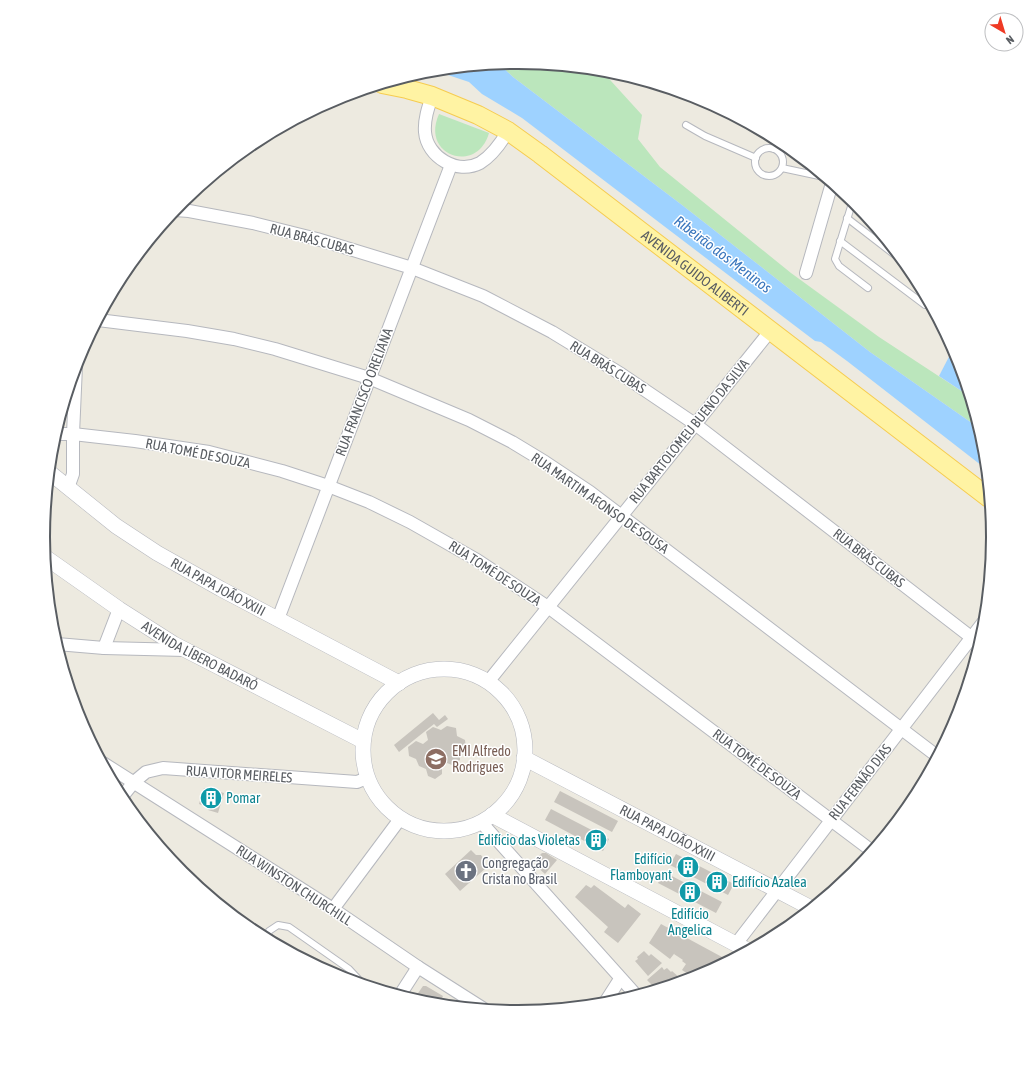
<svg xmlns="http://www.w3.org/2000/svg" width="1036" height="1074" viewBox="0 0 1036 1074" font-family="'Asap Condensed',sans-serif">
<style>
.green{fill:#bbe6bc}
.water{fill:#9ed2ff}
.building{fill:#c8c4bd}
.lines{fill:none;stroke-linecap:round;stroke-linejoin:round}
.service-casing{stroke:#b6b8be;stroke-width:8}
.minor-casing{stroke:#b6b8be;stroke-width:14}
.tertiary-casing{stroke:#b6b8be;stroke-width:16}
.primary-casing{stroke:#f6cc50;stroke-width:20}
.service{stroke:#fff;stroke-width:6}
.minor{stroke:#fff;stroke-width:12}
.tertiary{stroke:#fff;stroke-width:15}
.primary{stroke:#fff3a3;stroke-width:18}
.labels{text-anchor:middle;dominant-baseline:central;stroke-width:3;stroke-linejoin:round;paint-order:stroke}
.street-label{font-size:14px;fill:#595d62;stroke:#fff}
.education-label{font-size:14px;fill:#785e54;stroke:#fff;text-anchor:start}
.culture-label{font-size:14px;fill:#0d838f;stroke:#fff;text-anchor:start}
.worship-label{font-size:14px;fill:#5b616d;stroke:#fff;text-anchor:start}
.water-label{font-size:15px;font-style:italic;fill:#3b77bd;stroke:#fff}
.rim{fill:none;stroke:#595d62;stroke-width:2}
</style>
<rect width="100%" height="100%" fill="#edeae0"/>
<!-- green -->
<g class="green">
<polygon points="518,62 601,70 642,115 638,139 660,167 791,273 879,337 969,396 979,428 870,352 682,205 513,77 499,64"/>
<path d="M439 114 489 133C477 175 420 156 439 114Z"/>
</g>
<!-- water -->
<g class="water">
<polygon points="499,64 513,77 682,205 870,352 979,428 984,445 986,469 847,361 821,342 815,341 522,118 482,94 469,82 433,70"/>
<polygon points="953,349 957,355 969,396 939,376"/>
</g>
<!-- building -->
<g class="building">
<polygon points="433,713 439,720 445,715 448,719 437,727 434,724 399,752 394,745"/>
<polygon points="447,726 456,728 457,736 465,740 466,748 460,752 460,760 452,765 447,763 442,767 442,774 435,779 428,776 426,769 419,766 416,759 409,756 408,747 416,741 423,744 428,740 426,732 433,727 441,730"/>
<polygon points="204,788 210,791 210,789 224,793 218,813 208,810 209,808 199,804"/>
<polygon points="560,791 618,821 612,832 554,802"/>
<polygon points="551,809 609,839 603,851 545,820"/>
<polygon points="471,850 476,855 481,855 485,861 483,864 486,868 460,891 445,874"/>
<polygon points="542,853 546,853 557,860 545,874 535,865 536,859"/>
<polygon points="676,854 734,884 728,895 670,865"/>
<polygon points="664,872 722,902 716,913 658,883"/>
<polygon points="586,885 591,888 594,885 625,908 628,904 641,914 618,943 604,932 608,927 575,897"/>
<polygon points="661,924 722,957 720,961 722,957 729,960 700,976 694,978 682,970 686,964 682,961 683,960 674,954 677,950 670,959 649,943"/>
<polygon points="644,951 649,956 651,954 662,963 648,976 635,961 638,959 637,957"/>
<polygon points="662,967 664,970 667,968 671,972 672,971 681,979 676,983 656,989 647,980"/>
<polygon points="423,986 426,986 443,996 442,998 454,1006 425,1003 414,999"/>
</g>
<g class="lines">
<!-- service casing -->
<g class="service-casing">
<g id="service">
<polyline points="686,125 705,136 756,158"/>
<circle cx="769" cy="162" r="14"/>
<polyline points="774,149 777,139"/>
<polyline points="782,168 824,177"/>
<polyline points="853,200 835,259 839,266 868,288"/>
<polyline points="847,218 904,262"/>
<polyline points="840,241 925,305 930,304"/>
<polyline points="267,939 269,931 278,925 289,927 349,969 363,984"/>
</g>
</g>
<!-- minor casing -->
<g class="minor-casing">
<g id="minor">
<path d="M432 96C428 108 424 120 425 132 427 157 457 175 480 163 493 155 501 143 508 131"/>
<polyline points="175,210 189,211 253,223 317,239 412,268 483,296 552,332 621,374 695,424 980,644"/>
<polyline points="806,273 832,183"/>
<polyline points="98,320 187,331 234,339 275,349 369,378 469,420 512,442 545,462 590,492 937,756"/>
<polyline points="55,434 73,434 135,441 209,452 282,471 328,486 369,502 410,522 477,560 548,607 872,851"/>
<polyline points="68,488 73,474 73,434 76,366"/>
<polyline points="278,619 451,165"/>
<polyline points="57,644 104,648 185,650"/>
<polyline points="104,648 119,609"/>
<polyline points="488,682 771,330"/>
<polyline points="103,763 333,909 418,967 484,1009"/>
<polyline points="121,798 134,782 146,772 163,768 357,782 367,778"/>
<polyline points="481,822 636,995"/>
<polyline points="333,909 400,819"/>
<polyline points="736,944 985,620"/>
<polyline points="400,995 418,967"/>
<polyline points="604,1004 620,979"/>
</g>
</g>
<!-- tertiary casing -->
<g class="tertiary-casing">
<g id="tertiary">
<path id="s1" d="M49 472 116 526 157 553 221 589 399 683"/>
<path id="s2" d="M45 557 119 609 174 644 363 741"/>
<circle cx="444" cy="750" r="81"/>
<path id="s3" d="M524 758 811 908"/>
<polyline points="492,815 747,950"/>
</g>
</g>
<!-- primary casing -->
<g class="primary-casing">
<g id="primary">
<path id="s4" d="M382 84 407 89 432 96 478 115 508 131 540 154 989 498"/>
</g>
</g>
<!-- service -->
<use href="#service" class="service"/>
<!-- minor -->
<use href="#minor" class="minor"/>
<!-- tertiary -->
<use href="#tertiary" class="tertiary"/>
<!-- primary -->
<use href="#primary" class="primary"/>
</g>
<!-- icons -->
<defs>
<g id="school-disc" transform="scale(1.15)"><circle r="9.5" fill="#8d6e63" stroke="#fff"/><path d="M0-5L7-2L0 1L-7-2ZM-4 1L0 2.5L4 1V4Q0 6-4 4Z" fill="#fff"/></g>
<g id="building-disc" transform="scale(1.15)"><circle r="9.5" fill="#0f9aa8" stroke="#fff"/><path d="M-4-6H4V6H1V3H-1V6H-4ZM-2.5-4.3h1.7v1.8h-1.7ZM.8-4.3h1.7v1.8H.8ZM-2.5-1h1.7V.8h-1.7ZM.8-1h1.7V.8H.8Z" fill="#fff"/></g>
<g id="church-disc" transform="scale(1.15)"><circle r="9.5" fill="#6b7280" stroke="#fff"/><path d="M-1.2-6h2.4v3.5h3.3v2.4h-3.3V6h-2.4V-.1h-3.3v-2.4h3.3Z" fill="#fff"/></g>
</defs>
<g fill-rule="evenodd">
<use href="#school-disc" x="436" y="759"/>
<use href="#building-disc" x="211" y="798"/>
<use href="#building-disc" x="596" y="840"/>
<use href="#building-disc" x="688" y="867"/>
<use href="#church-disc" x="466" y="871"/>
<use href="#building-disc" x="717" y="882"/>
<use href="#building-disc" x="690" y="892"/>
</g>
<g class="labels">
<!-- street labels -->
<g class="street-label">
<text transform="translate(312 239) rotate(15)">RUA BRÁS CUBAS</text>
<text stroke="none"><textPath href="#s4" startOffset="370">AVENIDA GUIDO ALIBERTI</textPath></text>
<text transform="translate(608 367) rotate(32)">RUA BRÁS CUBAS</text>
<text transform="translate(364 392) rotate(-69)">RUA FRANCISCO ORELIANA</text>
<text transform="translate(689 431) rotate(-51)">RUA BARTOLOMEU BUENO DA SILVA</text>
<text transform="translate(198 453) rotate(11)">RUA TOMÉ DE SOUZA</text>
<text transform="translate(600 503) rotate(35)">RUA MARTIM AFONSO DE SOUSA</text>
<text transform="translate(869 558) rotate(38)">RUA BRÁS CUBAS</text>
<text transform="translate(495 573) rotate(33)">RUA TOMÉ DE SOUZA</text>
<text stroke="none"><textPath href="#s1" startOffset="205">RUA PAPA JOÃO XXIII</textPath></text>
<text stroke="none"><textPath href="#s2" startOffset="184">AVENIDA LÍBERO BADARÓ</textPath></text>
<text transform="translate(757 764) rotate(37)">RUA TOMÉ DE SOUZA</text>
<text transform="translate(239 774) rotate(4)">RUA VITOR MEIRELES</text>
<text transform="translate(860 782) rotate(-52)">RUA FERNÃO DIAS</text>
<text stroke="none"><textPath href="#s3" startOffset="162">RUA PAPA JOÃO XXIII</textPath></text>
<text transform="translate(294 885) rotate(33)">RUA WINSTON CHURCHILL</text>
</g>
<!-- education labels -->
<g class="education-label">
<text x="452" y="751">EMI Alfredo<tspan x="452" dy="16">Rodrigues</tspan></text>
</g>
<!-- culture labels -->
<g class="culture-label">
<text x="226" y="798">Pomar</text>
<text x="580" y="840" text-anchor="end">Edifício das Violetas</text>
<text x="672" y="859" text-anchor="end">Edifício<tspan x="672" dy="16">Flamboyant</tspan></text>
<text x="732" y="882">Edifício Azalea</text>
<text x="690" y="914" text-anchor="middle">Edifício<tspan x="690" dy="16">Angelica</tspan></text>
</g>
<!-- worship labels -->
<g class="worship-label">
<text x="482" y="863">Congregação<tspan x="482" dy="16">Crista no Brasil</tspan></text>
</g>
<!-- water labels -->
<g class="water-label">
<text transform="translate(723 254) rotate(37)">Ribeirão dos Meninos</text>
</g>
</g>
<!-- crop -->
<path d="M0 0H1036V1074H0ZM50 537a468 468 0 1 1 936 0a468 468 0 1 1-936 0Z" fill="#fff" fill-rule="evenodd"/>
<path class="rim" d="M50 537a468 468 0 1 1 936 0a468 468 0 1 1-936 0Z"/>
<!-- north arrow -->
<g transform="translate(1004 32) rotate(142)"><circle r="19" fill="#ffffff" stroke="#bdbec0"/>
<path d="M0-3L7 15L0 10L-7 15Z" fill="#ef3a24"/>
<text y="-6" font-size="11" font-weight="bold" text-anchor="middle" fill="#595d62">N</text>
</g>
</svg>
